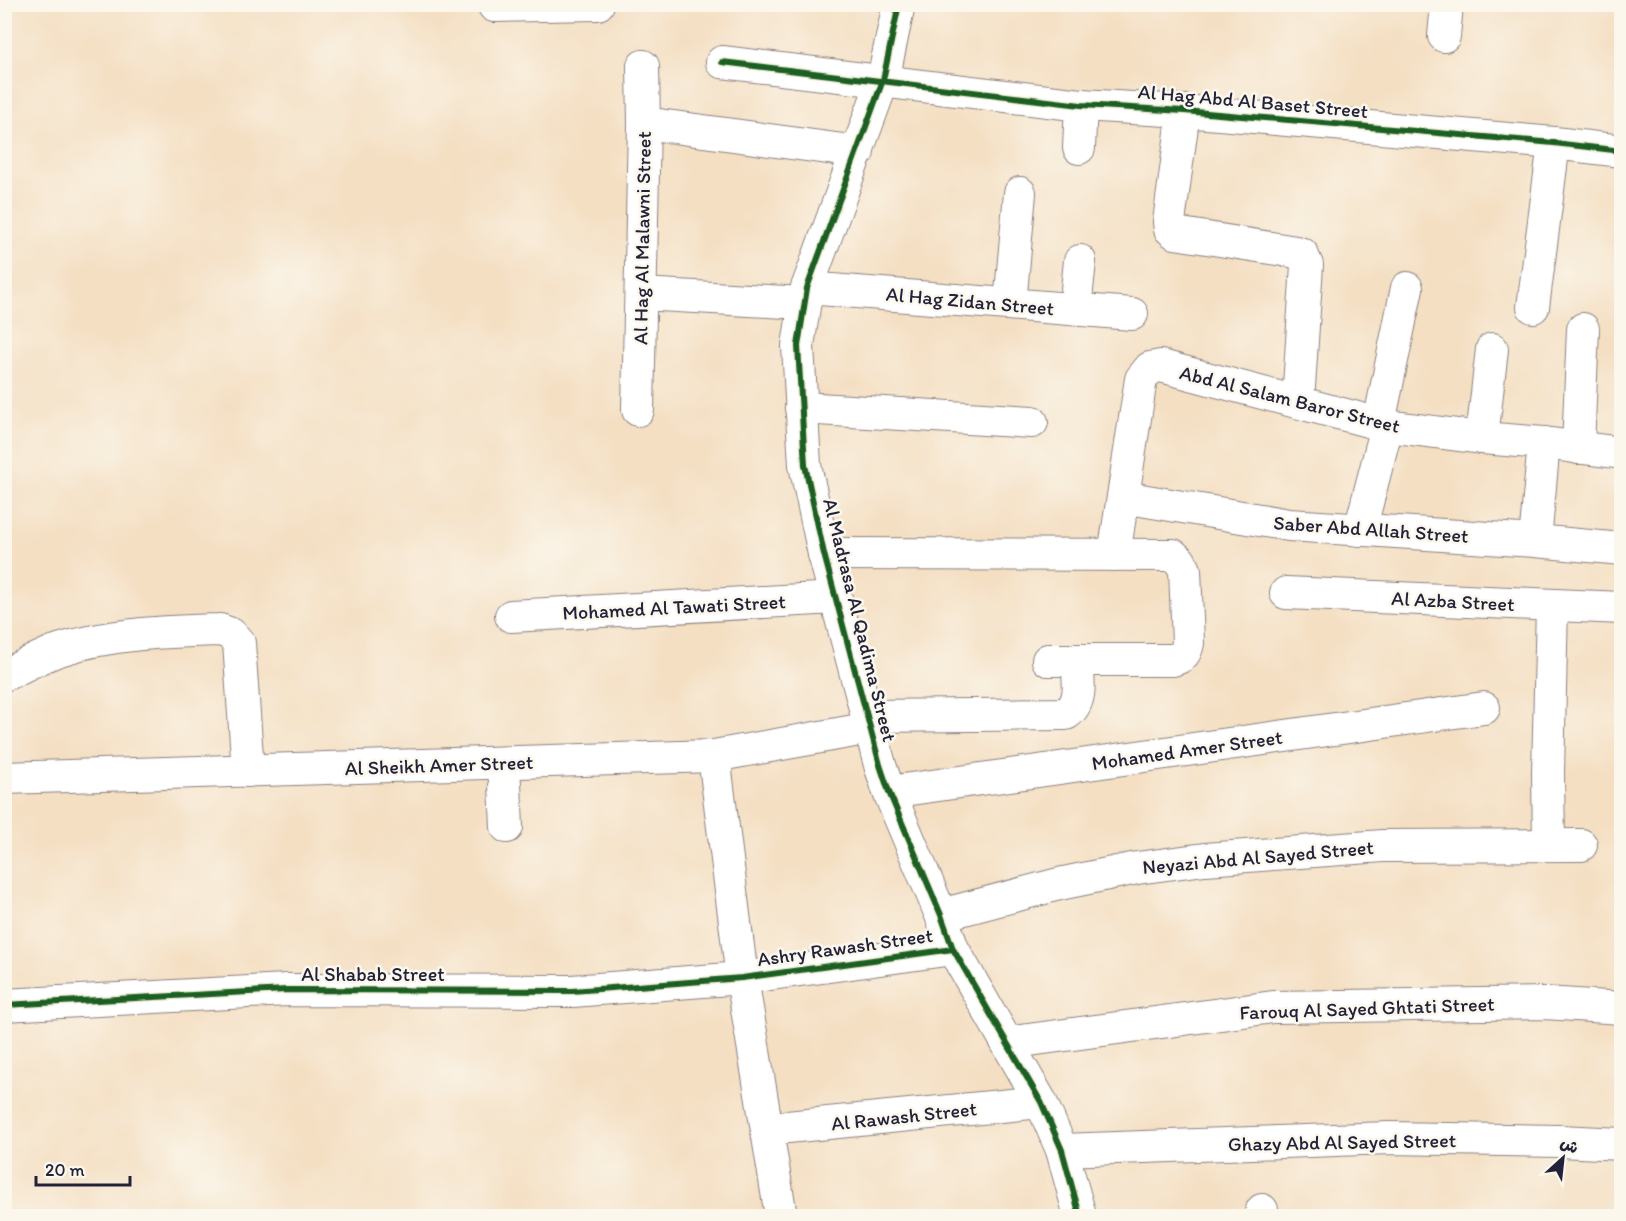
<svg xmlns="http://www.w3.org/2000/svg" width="1626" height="1221" viewBox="0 0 1626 1221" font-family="Itim,'Playpen Sans Arabic',sans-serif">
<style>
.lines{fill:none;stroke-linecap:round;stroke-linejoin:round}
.street-casing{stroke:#8b807f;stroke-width:34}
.street{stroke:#fff;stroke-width:32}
.cycleway-casing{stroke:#fbf7ec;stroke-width:10}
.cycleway{stroke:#1b5e20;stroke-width:6}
.labels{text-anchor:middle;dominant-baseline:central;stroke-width:5;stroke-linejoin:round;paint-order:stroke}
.street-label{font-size:20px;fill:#22223b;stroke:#fbf7ec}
</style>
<rect width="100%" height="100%" fill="#fbf7ec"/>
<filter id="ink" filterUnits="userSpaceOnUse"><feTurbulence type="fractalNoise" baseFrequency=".0167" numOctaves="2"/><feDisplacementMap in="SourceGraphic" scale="12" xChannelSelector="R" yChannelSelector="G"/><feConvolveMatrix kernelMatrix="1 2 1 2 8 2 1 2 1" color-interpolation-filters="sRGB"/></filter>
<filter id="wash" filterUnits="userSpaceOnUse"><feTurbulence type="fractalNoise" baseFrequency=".008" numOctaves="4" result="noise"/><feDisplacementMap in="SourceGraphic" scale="24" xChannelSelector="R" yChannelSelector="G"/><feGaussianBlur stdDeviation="1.35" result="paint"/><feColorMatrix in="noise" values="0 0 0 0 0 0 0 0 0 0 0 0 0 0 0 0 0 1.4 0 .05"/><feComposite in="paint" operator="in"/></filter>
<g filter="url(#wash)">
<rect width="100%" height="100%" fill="#f4dfc3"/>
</g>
<g filter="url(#ink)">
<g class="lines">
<!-- street casing -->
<g class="street-casing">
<g id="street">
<polyline points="899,4 883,80 807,288 798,346 805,465 824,554 880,765 889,792 941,915 953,949 1041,1102 1062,1150 1080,1216"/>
<polyline points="494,6 598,4"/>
<polyline points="1444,36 1447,4"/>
<polyline points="722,62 1081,105 1184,111 1554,143 1622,151"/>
<polyline points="1184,111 1169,222 1170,229 1175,233 1296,252 1302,254 1307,265 1298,402"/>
<polyline points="644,123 858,152"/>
<polyline points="1079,148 1081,105"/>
<polyline points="807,288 1132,314"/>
<polyline points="641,294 804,303"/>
<polyline points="1010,304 1020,193"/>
<polyline points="1533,307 1554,143"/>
<polyline points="1075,309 1080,261"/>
<polyline points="801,408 1032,422"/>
<polyline points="638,410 644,123 643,66"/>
<polyline points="1379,423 1407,288"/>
<polyline points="1482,438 1492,349"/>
<polyline points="1578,448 1583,329"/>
<polyline points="1123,497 1289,525 1535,541 1622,549"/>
<polyline points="1360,530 1387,426"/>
<polyline points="1535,541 1544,443"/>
<path d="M824 554 1173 555 1180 561 1185 570 1188 643C1186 653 1183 657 1173 660H1048"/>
<polyline points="1114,555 1141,379 1150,368 1161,366 1387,426 1482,438 1544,443 1622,453"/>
<polyline points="1286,593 1622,608"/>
<polyline points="511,616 836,598"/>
<path d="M4 675C22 667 41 656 59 650 111 633 166 632 220 630L231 634 239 643 248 771"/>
<path d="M867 716 1066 714C1084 702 1078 678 1077 660"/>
<polyline points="714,756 742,978 781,1216"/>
<polyline points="504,763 507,827"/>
<polyline points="4,778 714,756 871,728"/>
<polyline points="889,792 1484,708"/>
<polyline points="1549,845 1548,773 1552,605"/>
<polyline points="941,915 1059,884 1137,868 1205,859 1383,846 1581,845"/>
<polyline points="4,1005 287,990 572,991 742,978 953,949"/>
<polyline points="1007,1043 1273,1007 1545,1003 1622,1008"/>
<polyline points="767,1129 1041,1102"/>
<polyline points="1062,1150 1389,1138 1559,1141 1622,1144"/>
<polyline points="1262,1210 1262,1216"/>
</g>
</g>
<!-- street -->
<use href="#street" class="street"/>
<!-- cycleway casing -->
<g class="cycleway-casing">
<g id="cycleway">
<polyline points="899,4 883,80 807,288 798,346 805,465 824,554 880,765 889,792 941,915 953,949 1041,1102 1062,1150 1080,1216"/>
<polyline points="722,62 1081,105 1184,111 1554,143 1622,151"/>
<polyline points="4,1005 287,990 572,991 742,978 953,949"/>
</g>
</g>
<!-- cycleway -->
<use href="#cycleway" class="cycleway"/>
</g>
</g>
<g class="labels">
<!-- street labels -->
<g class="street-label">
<text transform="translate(1253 101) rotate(5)">Al Hag Abd Al Baset Street</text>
<text transform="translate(642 238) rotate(-89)">Al Hag Al Malawni Street</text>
<text transform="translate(970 301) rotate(5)">Al Hag Zidan Street</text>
<text transform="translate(1290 399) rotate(14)">Abd Al Salam Baror Street</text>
<text transform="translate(1371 529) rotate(4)">Saber Abd Allah Street</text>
<text transform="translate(1453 601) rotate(3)">Al Azba Street</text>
<text transform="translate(674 607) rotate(-3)">Mohamed Al Tawati Street</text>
<text transform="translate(860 620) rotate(76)">Al Madrasa Al Qadima Street</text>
<text transform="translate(1187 750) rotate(-8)">Mohamed Amer Street</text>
<text transform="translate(439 765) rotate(-2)">Al Sheikh Amer Street</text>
<text transform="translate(1258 857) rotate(-5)">Neyazi Abd Al Sayed Street</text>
<text transform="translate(845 947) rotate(-8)">Ashry Rawash Street</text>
<text x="373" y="974">Al Shabab Street</text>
<text transform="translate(1367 1008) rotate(-2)">Farouq Al Sayed Ghtati Street</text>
<text transform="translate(904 1116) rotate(-6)">Al Rawash Street</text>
<text transform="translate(1342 1142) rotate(-1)">Ghazy Abd Al Sayed Street</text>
</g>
</g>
<!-- margin -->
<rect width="1626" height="1221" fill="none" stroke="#fbf7ec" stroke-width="24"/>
<!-- north arrow -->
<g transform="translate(1563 1158) rotate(27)" stroke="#fbf7ec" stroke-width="4.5" paint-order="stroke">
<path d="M0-4.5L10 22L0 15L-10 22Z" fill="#22223b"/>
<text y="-9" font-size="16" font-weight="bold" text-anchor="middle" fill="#22223b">ش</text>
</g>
<!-- scale -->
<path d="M36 1176v9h94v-9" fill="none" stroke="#22223b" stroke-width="3"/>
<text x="45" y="1176" font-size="18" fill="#22223b" stroke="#fbf7ec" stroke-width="4.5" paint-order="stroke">20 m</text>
</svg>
